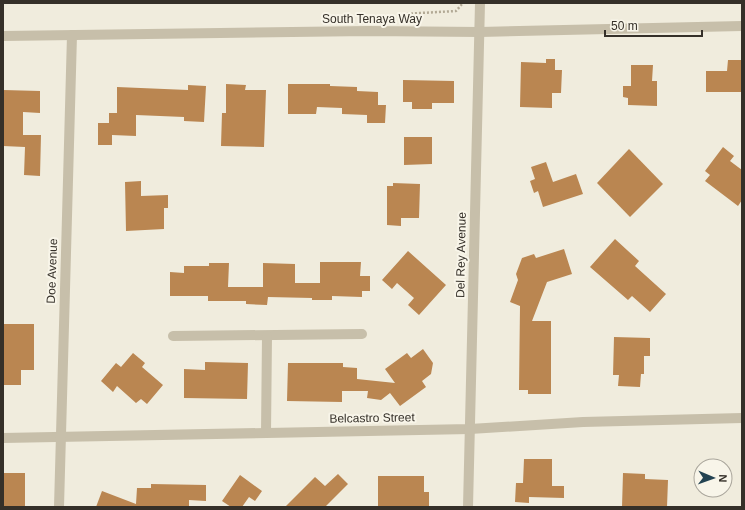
<svg xmlns="http://www.w3.org/2000/svg" width="745" height="510" viewBox="0 0 745 510" font-family="Arial,sans-serif">
<style>
.building{fill:#ba8651}
.lines{fill:none;stroke-linecap:round;stroke-linejoin:round}
.path{stroke:#b2a995;stroke-width:2.5;stroke-dasharray:2 2;stroke-linecap:butt}
.minor{stroke:#c7bfaa;stroke-width:10}
.tertiary{stroke:#c7bfaa;stroke-width:10}
.labels{text-anchor:middle;dominant-baseline:central;stroke-width:4;stroke-linejoin:round;paint-order:stroke}
.street-label{font-size:12px;fill:#353029;stroke:#f8f5e9}
</style>
<rect width="100%" height="100%" fill="#f0ecdd"/>
<!-- building -->
<g class="building">
<polygon points="546,59 555,59 555,70 562,70 561,93 552,93 552,108 520,107 521,62 546,63"/>
<polygon points="728,60 742,60 742,92 706,92 706,71 727,71"/>
<polygon points="631,65 653,65 652,81 657,81 657,106 628,105 628,98 623,97 623,86 631,86"/>
<polygon points="403,80 454,81 454,103 432,103 432,109 412,109 412,102 403,102"/>
<polygon points="226,84 246,85 245,90 266,90 264,147 221,146 222,113 226,113"/>
<polygon points="288,84 330,84 330,86 357,87 357,91 378,92 378,105 386,105 385,123 367,123 367,115 342,114 342,108 317,107 316,114 288,114"/>
<polygon points="188,85 206,86 204,122 184,121 184,117 136,115 136,136 112,135 112,145 98,145 98,123 109,123 109,113 117,113 117,87 188,90"/>
<polygon points="3,90 40,91 40,113 23,112 23,135 41,135 40,176 24,175 25,147 3,146"/>
<polygon points="404,137 432,137 432,164 404,165"/>
<polygon points="723,147 734,156 730,161 742,170 742,200 738,206 705,181 710,175 705,171"/>
<polygon points="629,149 663,184 630,217 597,183"/>
<polygon points="546,162 553,182 576,174 583,194 543,207 538,191 534,193 530,181 535,179 531,167"/>
<polygon points="141,181 141,196 168,195 168,208 164,208 164,229 126,231 125,182"/>
<polygon points="393,183 420,184 419,218 401,218 401,226 387,225 387,186 393,186"/>
<polygon points="615,239 639,261 635,266 666,294 650,312 632,296 628,300 590,267"/>
<polygon points="564,249 572,274 547,282 532,321 551,321 551,394 528,394 528,390 519,390 520,306 510,302 518,280 516,274 522,258 534,254 536,258"/>
<polygon points="408,251 446,285 419,315 408,305 414,298 397,283 392,289 382,280"/>
<polygon points="320,262 361,262 360,276 370,276 370,291 362,291 362,297 332,296 332,300 312,300 312,298 268,297 267,305 246,304 246,301 208,301 208,296 170,296 170,272 184,273 184,266 209,266 209,263 229,263 228,287 263,287 263,263 295,264 295,283 320,283"/>
<polygon points="3,324 34,324 34,370 21,370 21,385 3,385"/>
<polygon points="614,337 650,338 650,356 644,356 644,374 641,374 640,387 618,386 619,375 613,375"/>
<polygon points="423,349 433,363 431,374 422,381 426,387 400,406 390,393 381,400 367,398 368,391 342,391 342,402 287,401 288,363 343,363 343,367 357,368 357,379 395,383 385,369 407,353 411,358"/>
<polygon points="133,353 145,363 142,367 163,385 147,404 141,399 136,403 117,386 113,392 101,381 116,363 121,367"/>
<polygon points="205,362 248,363 247,399 184,398 184,369 205,370"/>
<polygon points="524,459 552,459 552,486 564,486 564,498 529,497 529,503 515,502 516,483 523,483"/>
<rect x="3" y="473" width="22" height="34"/>
<polygon points="623,473 645,474 645,479 668,480 667,507 622,507"/>
<polygon points="338,474 348,484 325,507 285,507 315,477 325,486"/>
<polygon points="240,475 262,491 255,501 249,497 242,507 231,507 222,501"/>
<polygon points="378,476 424,476 424,492 429,492 429,506 378,507"/>
<polygon points="151,484 206,485 206,501 189,500 189,507 96,507 102,491 136,504 137,488 151,488"/>
</g>
<g class="lines">
<!-- path -->
<polyline class="path" points="403,14 456,11 463,3"/>
<!-- minor -->
<g class="minor">
<polyline points="173,336 362,334"/>
<polyline points="266,433 267,336"/>
<polyline points="3,438 470,429 583,422 742,418"/>
<polyline points="59,507 72,35"/>
<polyline points="468,507 480,3"/>
</g>
<!-- tertiary -->
<polyline class="tertiary" points="3,36 368,31 480,32 742,26"/>
</g>
<g class="labels">
<!-- street labels -->
<g class="street-label">
<text x="372" y="19">South Tenaya Way</text>
<text transform="translate(461 255) rotate(-89)">Del Rey Avenue</text>
<text transform="translate(52 271) rotate(-88)">Doe Avenue</text>
<text transform="translate(372 418) rotate(-1)">Belcastro Street</text>
</g>
</g>
<!-- border -->
<rect width="745" height="510" fill="none" stroke="#353029" stroke-width="8"/>
<!-- north arrow -->
<g transform="translate(713 478) rotate(92)"><circle r="19" fill="#f8f5e9" stroke="#aaa69c"/>
<path d="M0-3L7 15L0 10L-7 15Z" fill="#234352"/>
<text y="-6" font-size="11" font-weight="bold" text-anchor="middle" fill="#353029">N</text>
</g>
<!-- scale -->
<path d="M605 30v6h97v-6" fill="none" stroke="#353029" stroke-width="2"/>
<text x="611" y="30" font-size="12" fill="#353029" stroke="#f8f5e9" stroke-width="3" paint-order="stroke">50 m</text>
</svg>
